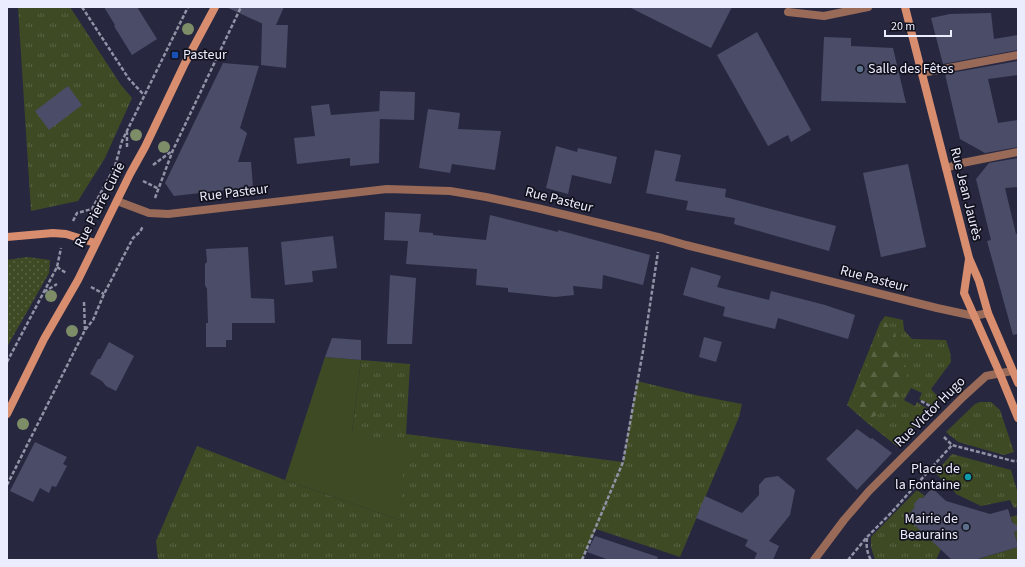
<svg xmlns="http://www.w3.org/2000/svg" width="1025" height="567" viewBox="0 0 1025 567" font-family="'Source Sans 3',sans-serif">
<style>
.grass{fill:url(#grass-tufts)}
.forest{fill:url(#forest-firs)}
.park{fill:url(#park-dots)}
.garden{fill:#3e4a24}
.building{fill:#4b4c67}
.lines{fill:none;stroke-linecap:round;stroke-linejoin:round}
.path{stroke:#9192a6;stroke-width:2.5;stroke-dasharray:4 2;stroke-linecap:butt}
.lane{stroke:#996a57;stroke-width:8}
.street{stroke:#996a57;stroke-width:8}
.secondary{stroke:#d88d6f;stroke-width:8}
.tree{fill:#7d8d67}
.transit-dot{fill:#1a4fb4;stroke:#11121d;stroke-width:1.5}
.service-dot{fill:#5c6f8a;stroke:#11121d;stroke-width:1.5}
.culture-dot{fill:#0f9aa8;stroke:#11121d;stroke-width:1.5}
.labels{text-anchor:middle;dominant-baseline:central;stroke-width:3.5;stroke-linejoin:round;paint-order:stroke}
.poi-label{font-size:14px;fill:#ebecfd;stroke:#11121d;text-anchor:start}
.street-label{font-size:14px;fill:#ebecfd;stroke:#11121d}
</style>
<defs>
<pattern id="grass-tufts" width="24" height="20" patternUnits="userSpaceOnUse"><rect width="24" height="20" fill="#3e4a24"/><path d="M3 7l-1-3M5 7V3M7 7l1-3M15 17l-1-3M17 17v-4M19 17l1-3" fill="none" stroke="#5a6445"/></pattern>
<pattern id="forest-firs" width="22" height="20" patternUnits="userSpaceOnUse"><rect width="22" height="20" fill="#3e4a24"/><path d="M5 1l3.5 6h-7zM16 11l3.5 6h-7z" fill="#5a6445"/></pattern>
<pattern id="park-dots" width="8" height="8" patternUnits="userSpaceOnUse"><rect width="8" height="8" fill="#3e4a24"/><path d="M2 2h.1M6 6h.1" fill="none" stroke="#5a6445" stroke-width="1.8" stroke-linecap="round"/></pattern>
</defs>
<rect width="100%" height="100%" fill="#272840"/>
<!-- grass -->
<g class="grass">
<polygon points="18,7 70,7 121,85 132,98 105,158 78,201 31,211"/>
<polygon points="885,316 903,320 904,330 912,339 946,340 950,352 951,362 931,389 940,399 934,406 919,399 922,393 911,388 904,400 915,406 917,402 930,410 898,447 865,421 847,405 880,323"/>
<polygon points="361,360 410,364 406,434 623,462 637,381 695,395 742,404 739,417 680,557 596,529 582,560 158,560 156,541 197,446 285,480 400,520 352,432"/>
<polygon points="980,402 991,402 1000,410 1014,452 1004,455 958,442 946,432 975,404"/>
<polygon points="952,454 1011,470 1018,494 1018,507 1014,508 1010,500 981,506 956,494 952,488 935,473"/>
<polygon points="917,490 925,496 914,504 915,507 906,517 941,549 936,560 875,560 871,547 871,537"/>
<polygon points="1018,515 1018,560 975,560 1018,547 1014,532 1016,531 1014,524 1010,517"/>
</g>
<!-- forest -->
<polygon class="forest" points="885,322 895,330 897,351 908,371 900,397 885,411 869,419 853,403"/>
<!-- park -->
<polygon class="park" points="27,257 50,260 49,273 7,347 7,260"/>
<!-- garden -->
<polygon class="garden" points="325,357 361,360 352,432 405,443 400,520 285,480"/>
<!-- building -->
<g class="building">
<polygon points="104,7 137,7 157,39 132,55 114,26 115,25"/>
<polygon points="226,7 284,7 276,25 288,25 286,68 261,65 262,24 263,24"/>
<polygon points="629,7 732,7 711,48"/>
<polygon points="991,13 994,39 1018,35 1018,50 943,64 931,18 950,14"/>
<polygon points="757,32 811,130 791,142 788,135 768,146 717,55"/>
<polygon points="824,37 851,38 851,46 893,48 906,103 821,101"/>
<polygon points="1018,61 1018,75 988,79 998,123 1018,120 1018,147 985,153 960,139 945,74"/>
<polygon points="223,63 259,66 240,128 247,133 238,162 251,162 253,187 174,196 165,183"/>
<polygon points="68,86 82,105 49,130 35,111"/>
<polygon points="380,91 415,92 414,120 379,119"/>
<polygon points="329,104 331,115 380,111 379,163 350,166 350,158 297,164 294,138 315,136 311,106"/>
<polygon points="428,109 460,113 458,129 501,131 495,170 452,164 450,173 419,168"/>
<polygon points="556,146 577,152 578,148 617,157 611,184 572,175 568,194 546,188"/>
<polygon points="655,150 681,155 675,181 726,189 725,197 836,226 829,251 734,224 735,218 686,210 688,201 646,193"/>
<polygon points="1018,158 1018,187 1005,188 1016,234 1018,234 1018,334 1013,335 987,241 991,240 976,179 989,163"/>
<polygon points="908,164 926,247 881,257 863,173"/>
<polygon points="385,212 421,214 419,232 433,233 433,235 486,240 490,215 558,232 558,230 650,255 643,285 603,275 602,289 573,286 574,295 555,297 508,292 508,288 476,285 477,269 406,264 408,241 384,240"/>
<polygon points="333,236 337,268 312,271 313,282 285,285 281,242"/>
<polygon points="248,247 251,298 274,299 275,323 232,323 232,340 226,340 226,347 206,347 206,323 208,323 207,289 205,285 205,264 207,262 206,249"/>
<polygon points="691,267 721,276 717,287 769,300 771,291 825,305 855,315 848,339 778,318 775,329 723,316 725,307 683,295"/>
<polygon points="390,275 416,278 412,344 387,344"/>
<polygon points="704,337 722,342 716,362 699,357"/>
<polygon points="332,338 361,340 361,360 325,357"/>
<polygon points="109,342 134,356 116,391 106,386 102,381 90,374 98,359 100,359"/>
<polygon points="857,429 871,439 872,438 892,453 857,490 826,459"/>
<polygon points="35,442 67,457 63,464 67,466 56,487 52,486 49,493 40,488 33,502 10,491"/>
<polygon points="778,476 795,490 790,515 769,541 779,546 773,560 754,560 757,553 745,546 748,540 696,518 705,496 742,513 759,495 759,485 765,478"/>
<polygon points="932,488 946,501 990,514 1008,509 1012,522 1018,527 1018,530 1014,532 1018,547 974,560 952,560 906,517 915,507 914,504 919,498 923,498"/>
<polygon points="595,536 658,557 657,560 609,560 587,552"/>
</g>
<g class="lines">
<!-- path -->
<g class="path">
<polyline points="82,7 129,79 144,95"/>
<polyline points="127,147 127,132"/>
<polyline points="153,165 172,151"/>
<polyline points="115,166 122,141 188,7"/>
<polyline points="143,181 159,189"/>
<polyline points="155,198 173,150 241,7"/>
<polyline points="73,221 77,213 92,209 112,172"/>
<polyline points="57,267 66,273"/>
<polyline points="91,287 104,294"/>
<polyline points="44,292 57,284"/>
<polyline points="84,302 85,330"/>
<polyline points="7,362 57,267 61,248"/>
<polyline points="921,401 932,407"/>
<polyline points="944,437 952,445 1013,461 1018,461"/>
<polyline points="7,485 85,330 93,320 104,294 133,238 140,232 143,226"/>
<path d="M867 538C866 546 867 553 871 560"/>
<polyline points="582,560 623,462 643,351 658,252"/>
<polyline points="848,560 867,537 890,514 952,445"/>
</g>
<!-- lane -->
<g class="lane">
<polyline points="788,12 824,16 868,7"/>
<polyline points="922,73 1018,55"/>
</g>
<!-- street -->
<g class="street">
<polyline points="946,168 962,163 1018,152"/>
<polyline points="117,201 149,213 168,214 387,189 450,191 486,197 537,208 662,238 686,245 937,308 974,316 988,313"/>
<polyline points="814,560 844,520 869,491 963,397 986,376 1012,371"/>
</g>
<!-- secondary -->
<g class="secondary">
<polyline points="905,7 969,258 979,281 988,313 1018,383"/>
<polyline points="7,237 53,233 66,234 95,243"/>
<polyline points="969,259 964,293 1000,374 1018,418"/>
<polyline points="7,414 44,339 78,280 130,174 145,147 185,63 215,7"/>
</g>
</g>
<!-- trees -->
<g class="tree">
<circle cx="188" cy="29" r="6"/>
<circle cx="136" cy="135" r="6"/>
<circle cx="164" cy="147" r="6"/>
<circle cx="51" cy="296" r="6"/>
<circle cx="72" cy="331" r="6"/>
<circle cx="23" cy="424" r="6"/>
</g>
<!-- markers -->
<rect class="transit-dot" x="171" y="51" width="8" height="8" rx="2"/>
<g class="service-dot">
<circle cx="860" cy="69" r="4"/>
<circle cx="966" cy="527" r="4"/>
</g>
<circle class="culture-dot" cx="968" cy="477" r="4"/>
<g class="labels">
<!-- poi labels -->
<g class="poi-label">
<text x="183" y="55">Pasteur</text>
<text x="868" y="69">Salle des Fêtes</text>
<text x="960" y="469" text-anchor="end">Place de<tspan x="960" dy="16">la Fontaine</tspan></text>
<text x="958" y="519" text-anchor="end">Mairie de<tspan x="958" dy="16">Beaurains</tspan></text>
</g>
<!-- street labels -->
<g class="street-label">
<text transform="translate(234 193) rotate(-7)">Rue Pasteur</text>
<text transform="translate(966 194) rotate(76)">Rue Jean Jaurès</text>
<text transform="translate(559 200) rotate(14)">Rue Pasteur</text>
<text transform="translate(100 205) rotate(-63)">Rue Pierre Curie</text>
<text transform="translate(874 279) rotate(15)">Rue Pasteur</text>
<text transform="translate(930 412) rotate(-45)">Rue Victor Hugo</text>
</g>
</g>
<!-- border -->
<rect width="1025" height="567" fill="none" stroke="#ebecfd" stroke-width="16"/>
<!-- scale -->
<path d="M885 30v6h66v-6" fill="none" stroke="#ebecfd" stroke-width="2"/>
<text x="891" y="30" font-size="12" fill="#ebecfd" stroke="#11121d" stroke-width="3" paint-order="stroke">20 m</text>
</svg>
